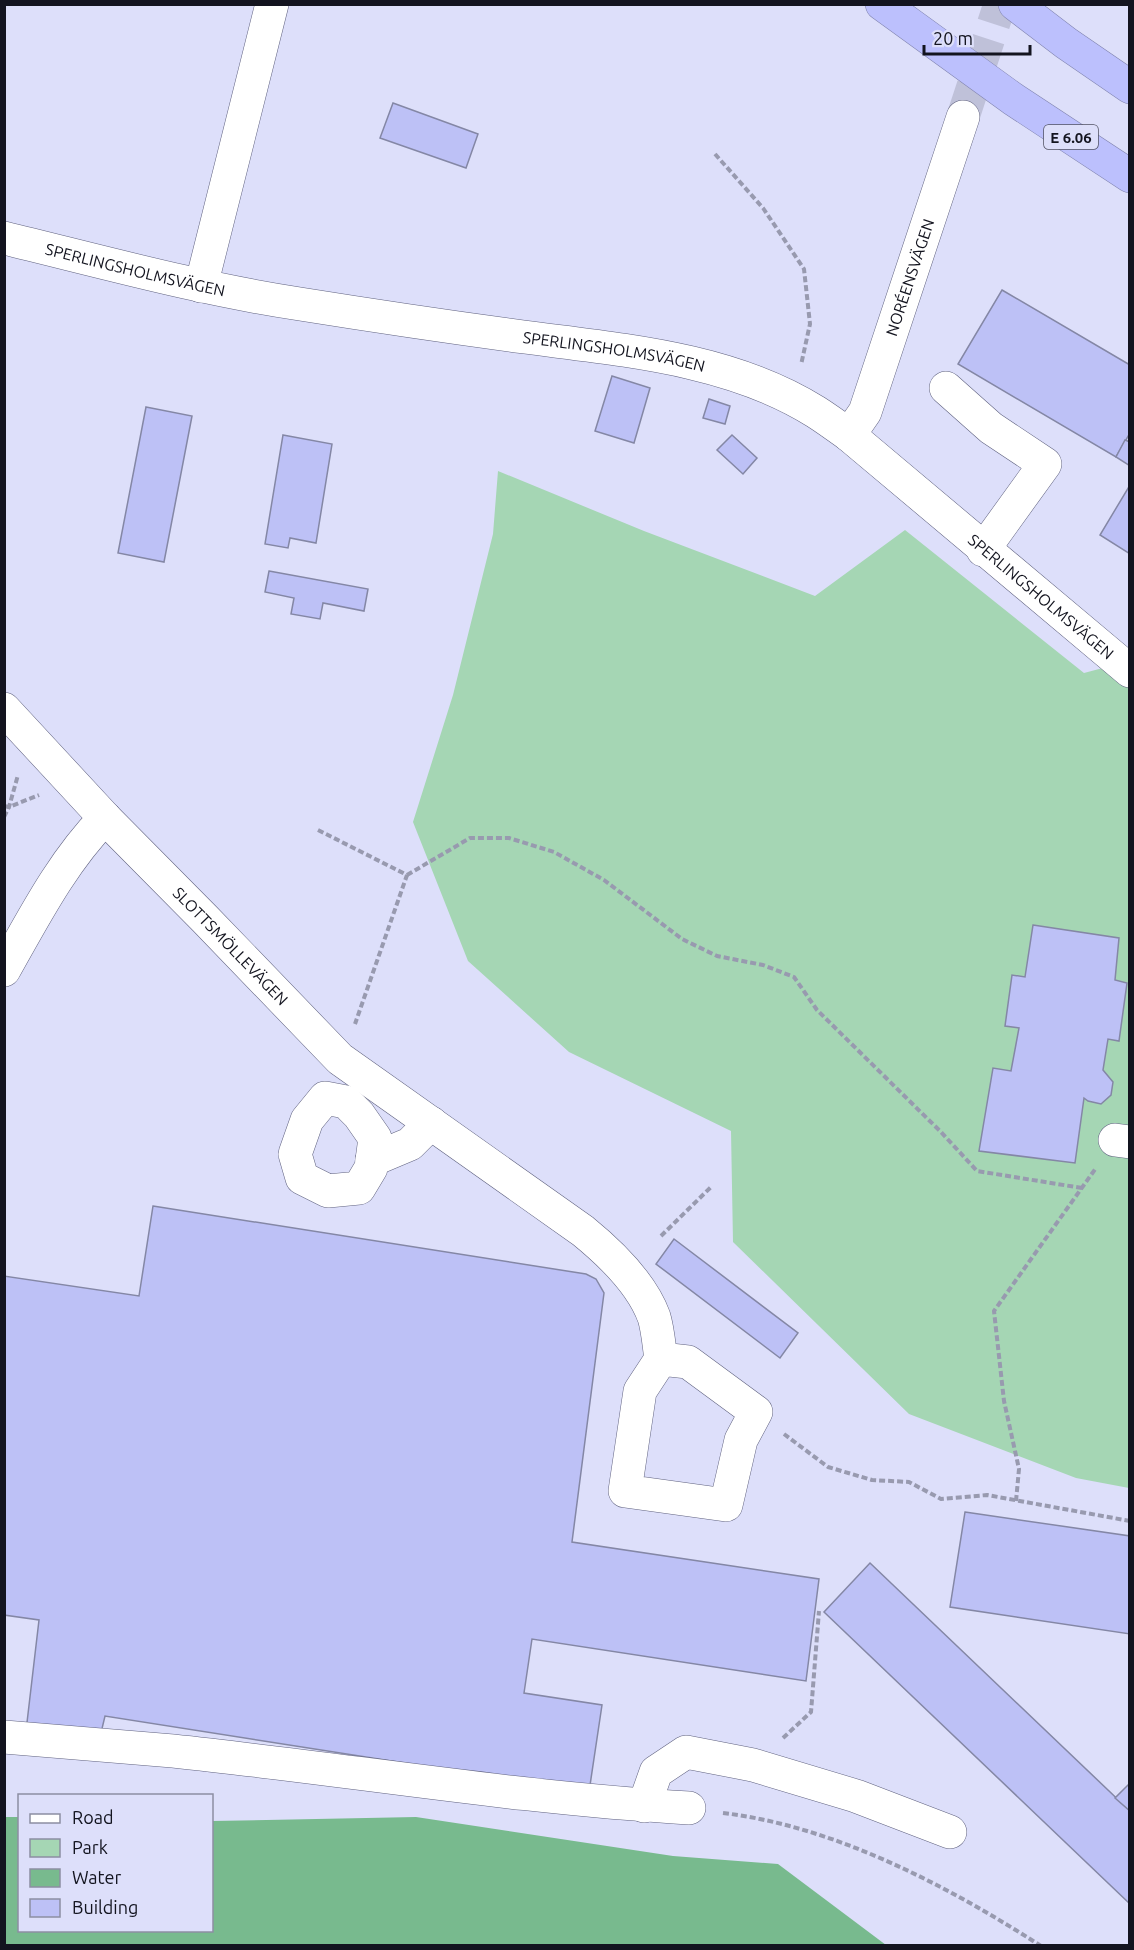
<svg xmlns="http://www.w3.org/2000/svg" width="1134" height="1950" viewBox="0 0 1134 1950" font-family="Ubuntu,sans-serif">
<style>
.green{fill:#a5d6b4}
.water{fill:#78ba8e}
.building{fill:#bdc1f6;stroke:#8487a5;stroke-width:1.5}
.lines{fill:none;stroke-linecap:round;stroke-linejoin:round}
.minor-tunnel{stroke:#bfc1d9;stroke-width:33;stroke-dasharray:33 16;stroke-linecap:butt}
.minor-casing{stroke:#616380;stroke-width:34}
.highway-casing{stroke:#8184af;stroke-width:34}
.path{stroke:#989aaf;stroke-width:4;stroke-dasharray:6 3;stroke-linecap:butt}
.minor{stroke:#fff;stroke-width:33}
.highway{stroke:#bcc0fd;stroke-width:33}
.labels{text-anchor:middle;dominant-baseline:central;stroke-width:5;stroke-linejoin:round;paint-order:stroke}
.shield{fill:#dddffa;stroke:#505161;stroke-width:1.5}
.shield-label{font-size:15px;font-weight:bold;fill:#13141f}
.street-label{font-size:16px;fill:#13141f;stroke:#dddffa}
</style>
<rect width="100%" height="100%" fill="#dddffa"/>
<!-- green -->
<polygon class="green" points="498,471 644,531 815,596 905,530 1084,673 1129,661 1129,1488 1076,1478 909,1414 733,1242 731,1131 569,1052 468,961 413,822 453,695 493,534"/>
<!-- water -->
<polygon class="water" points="5,1817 19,1817 20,1930 212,1930 212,1821 416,1817 673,1856 778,1864 886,1945 5,1945"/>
<!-- building -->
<g class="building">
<polygon points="393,103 478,134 466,168 380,138"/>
<polygon points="1002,290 1130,365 1130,433 1116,457 958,364"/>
<polygon points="612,376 650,388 634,443 595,431"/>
<polygon points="709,399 730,406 725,424 703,418"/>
<polygon points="146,407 192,416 164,562 118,553"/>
<polygon points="283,435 332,444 316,543 290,538 288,548 265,544"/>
<polygon points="732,435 757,458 743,474 717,450"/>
<polygon points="1125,440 1130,442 1130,466 1116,457"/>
<polygon points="1130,485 1130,554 1100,535"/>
<polygon points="269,571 368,589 364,611 323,603 320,619 291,614 294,598 265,592"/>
<polygon points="1033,925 1119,938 1115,980 1127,983 1119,1041 1108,1039 1103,1070 1113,1082 1111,1095 1101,1104 1088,1101 1084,1098 1075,1163 979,1151 993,1068 1011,1071 1019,1028 1005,1026 1012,975 1025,977"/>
<polygon points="153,1206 586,1274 596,1279 604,1293 572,1542 819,1579 806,1681 532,1639 524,1693 602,1705 589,1792 105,1716 100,1737 26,1731 39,1620 4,1615 4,1276 139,1296"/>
<polygon points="674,1239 798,1333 780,1358 656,1264"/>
<polygon points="965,1512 1130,1536 1130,1634 950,1607"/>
<polygon points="870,1563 1130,1811 1130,1904 824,1612"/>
<polygon points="1130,1783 1130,1811 1115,1798"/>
</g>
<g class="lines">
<!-- minor-tunnel -->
<polyline class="minor-tunnel" points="963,117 1000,4"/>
<!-- minor casing -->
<g class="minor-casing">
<g id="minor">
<path id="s1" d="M4 238C103 262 200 289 300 304 375 316 449 327 524 337 622 350 730 358 816 412 827 419 838 427 849 435L1130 671"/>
<polyline points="201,286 272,4"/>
<polyline points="946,388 991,428 1045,464 983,550"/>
<path id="s2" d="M849 435 865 412 963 117"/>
<path id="s3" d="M4 709 105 818 205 919 340 1059 583 1231C610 1253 642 1284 654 1317 658 1330 659 1346 661 1359L688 1362 756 1412 741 1440 726 1505 625 1491 640 1391 661 1359"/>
<path d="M4 970C34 917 62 862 105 818"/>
<polygon points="325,1098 346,1102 359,1115 375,1138 371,1168 359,1188 328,1191 302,1178 295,1154 307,1120"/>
<polyline points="1115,1140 1130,1142"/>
<polyline points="372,1160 410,1144 431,1123"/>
<path d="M4 1737C60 1742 117 1746 173 1751 345 1769 516 1798 689 1808"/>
<polyline points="644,1806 656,1772 686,1752 753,1765 856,1796 950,1832"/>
</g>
</g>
<!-- highway casing -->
<g class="highway-casing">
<g id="highway">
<polyline points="882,4 1013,99 1130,176"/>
<polyline points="1015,4 1066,43 1130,87"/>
</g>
</g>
<!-- path -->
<g class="path">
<polyline points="715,154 763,208 804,269 810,324 801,365"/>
<polyline points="4,806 9,807 39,795"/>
<polyline points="4,817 9,807 18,775"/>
<polyline points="318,830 407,875 355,1024"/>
<polyline points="407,875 470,838 509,838 554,852 604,880 682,939 717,956 763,965 794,977 817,1010 941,1132 977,1171 1082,1188"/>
<polyline points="661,1236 711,1187"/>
<polyline points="784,1434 828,1467 872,1480 909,1482 941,1499 987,1495 1130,1521"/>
<polyline points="1016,1501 1019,1469 1004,1401 994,1311 1096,1168"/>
<polyline points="783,1738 811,1712 819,1611"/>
<path d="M723 1813C834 1826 948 1886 1041 1946"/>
</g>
<!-- minor -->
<use href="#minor" class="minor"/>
<!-- highway -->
<use href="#highway" class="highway"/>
</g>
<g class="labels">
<!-- shield labels -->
<rect class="shield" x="1044" y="125" width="54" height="24" rx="4.5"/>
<g class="shield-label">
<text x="1071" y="137">E 6.06</text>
</g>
<!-- street labels -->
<g class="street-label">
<text stroke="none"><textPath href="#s1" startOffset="135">SPERLINGSHOLMSVÄGEN</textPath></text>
<text stroke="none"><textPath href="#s2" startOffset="170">NORÉENSVÄGEN</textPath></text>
<text stroke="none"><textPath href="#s1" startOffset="621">SPERLINGSHOLMSVÄGEN</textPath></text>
<text stroke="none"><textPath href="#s1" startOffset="1125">SPERLINGSHOLMSVÄGEN</textPath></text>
<text stroke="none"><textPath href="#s3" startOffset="328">SLOTTSMÖLLEVÄGEN</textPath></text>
</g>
</g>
<!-- border -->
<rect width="1134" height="1950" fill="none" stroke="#13141f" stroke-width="12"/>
<!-- legend -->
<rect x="18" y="1794" width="195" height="138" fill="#dddffa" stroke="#8c8ea2" stroke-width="1.5"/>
<rect x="30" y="1814" width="30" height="9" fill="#ffffff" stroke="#8c8ea2" stroke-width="1.5"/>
<text x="72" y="1824" font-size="18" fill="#13141f">Road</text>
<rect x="30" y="1839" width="30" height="18" fill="#a5d6b4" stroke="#8c8ea2" stroke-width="1.5"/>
<text x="72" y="1854" font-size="18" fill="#13141f">Park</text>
<rect x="30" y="1869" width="30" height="18" fill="#78ba8e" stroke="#8c8ea2" stroke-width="1.5"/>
<text x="72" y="1884" font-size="18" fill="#13141f">Water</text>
<rect x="30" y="1899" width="30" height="18" fill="#bdc1f6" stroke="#8c8ea2" stroke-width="1.5"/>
<text x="72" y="1914" font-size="18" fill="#13141f">Building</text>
<!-- scale -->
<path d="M924 45v9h106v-9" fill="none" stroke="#13141f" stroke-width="3"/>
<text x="933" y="45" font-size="18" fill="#13141f" stroke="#dddffa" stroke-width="4.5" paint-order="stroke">20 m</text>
</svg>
